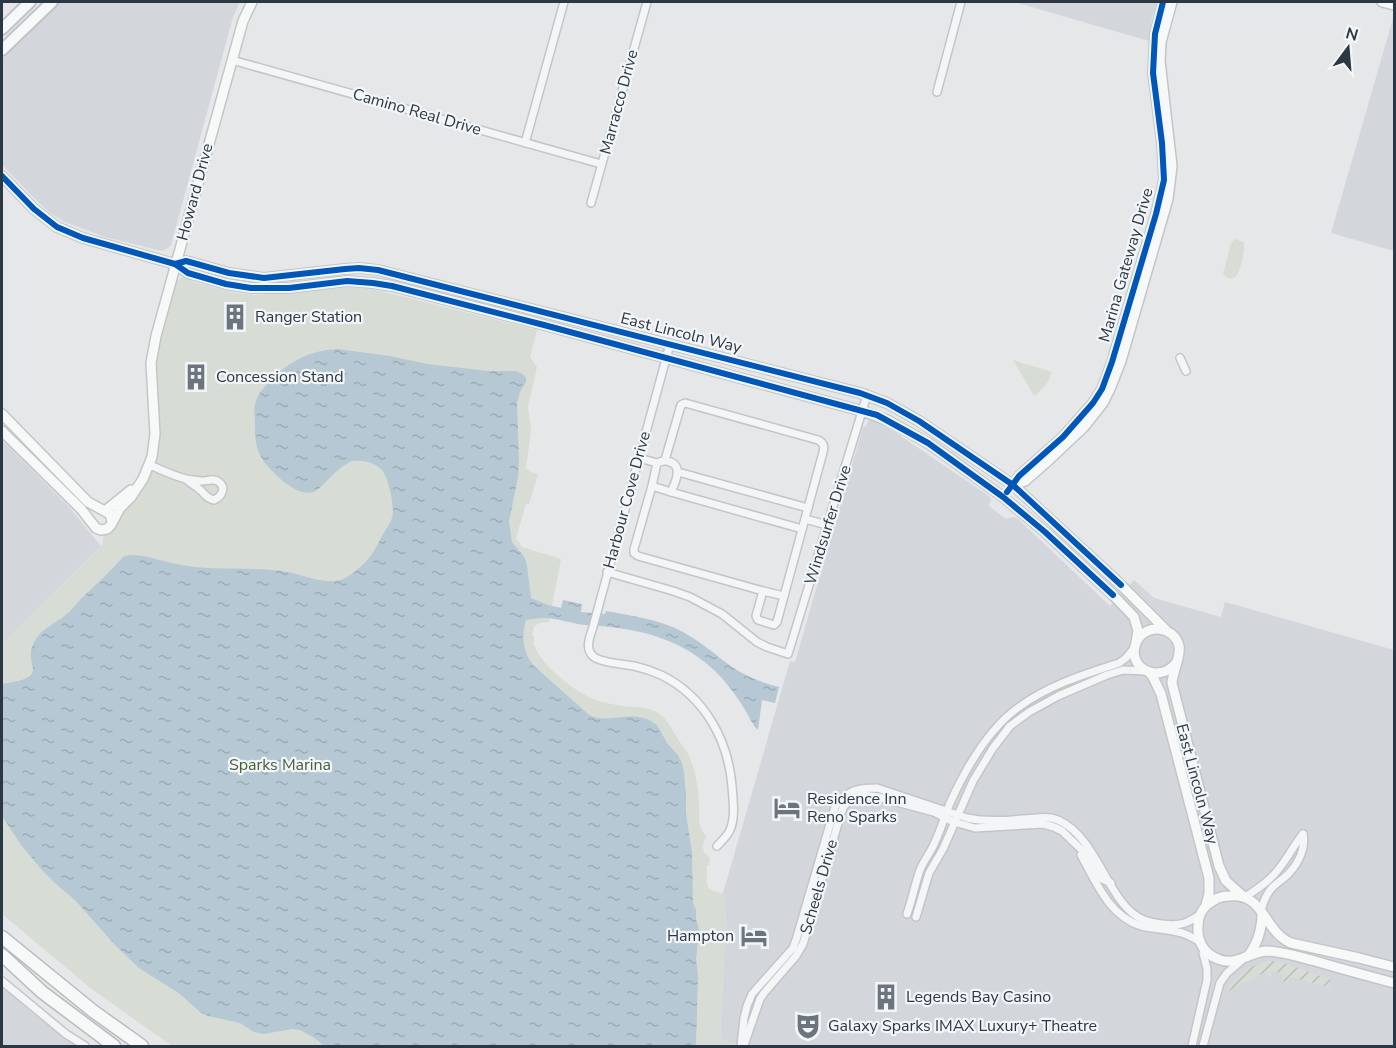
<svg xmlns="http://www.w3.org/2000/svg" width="1396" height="1048" viewBox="0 0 1396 1048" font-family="'Nunito Sans',sans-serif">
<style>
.built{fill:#d3d7dc}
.park{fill:#d7ddd5}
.garden{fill:url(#garden-furrows)}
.water{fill:url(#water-ripples)}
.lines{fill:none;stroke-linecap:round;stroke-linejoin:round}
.street-casing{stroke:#c3c5c7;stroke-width:10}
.secondary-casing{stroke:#c3c5c7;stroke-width:12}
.primary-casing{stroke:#c1c4c7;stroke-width:14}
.highway-casing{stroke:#b7babe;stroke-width:15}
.street{stroke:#f4f5f6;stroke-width:7}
.secondary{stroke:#f7f8f8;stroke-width:9}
.primary{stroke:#f7f8f8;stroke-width:10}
.highway{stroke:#f7f8f8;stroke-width:12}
.cycleway-casing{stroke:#f3f6f8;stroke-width:10}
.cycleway{stroke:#0057b8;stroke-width:6}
.labels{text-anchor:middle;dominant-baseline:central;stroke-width:4.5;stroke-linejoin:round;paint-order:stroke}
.street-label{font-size:16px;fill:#2b3743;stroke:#f3f6f8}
.poi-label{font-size:16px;fill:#2b3743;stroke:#f3f6f8;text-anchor:start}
.park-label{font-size:16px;fill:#465e39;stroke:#f3f6f8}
</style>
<defs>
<pattern id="garden-furrows" width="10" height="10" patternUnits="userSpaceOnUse" patternTransform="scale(1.5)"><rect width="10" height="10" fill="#d7ddd5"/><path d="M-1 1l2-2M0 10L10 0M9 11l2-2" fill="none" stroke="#b9beb8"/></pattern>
<pattern id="water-ripples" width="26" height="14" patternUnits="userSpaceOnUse" patternTransform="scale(1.5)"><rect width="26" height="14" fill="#b5c8d3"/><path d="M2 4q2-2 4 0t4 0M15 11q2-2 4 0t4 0" fill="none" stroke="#9cacb6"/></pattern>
</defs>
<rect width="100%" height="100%" fill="#e5e7e9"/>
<!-- built -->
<g class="built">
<polygon points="59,2 240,2 233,17 171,245 168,248 162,251 105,237 65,222 50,213 35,199 2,165 2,59"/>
<polygon points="1014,2 1157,2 1152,17 1149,41"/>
<polygon points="1394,15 1394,251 1331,233"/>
<polygon points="869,420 879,423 886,426 989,496 991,499 989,506 1006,519 1011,517 1017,518 1110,606 1134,580 1154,598 1221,617 1225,602 1394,650 1394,1046 738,1046 738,1045 720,1040 726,913 723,893 790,661 795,662 863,427 866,426"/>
<polygon points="2,440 70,508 101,546 2,644"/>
<polygon points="2,986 31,1012 78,1046 2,1046"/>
</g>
<!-- park -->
<g class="park">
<path d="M1235 239 1244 242C1245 250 1241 273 1234 278 1232 279 1230 278 1229 279L1223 274 1231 243Z"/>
<path d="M184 277 189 279 193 282 236 293 257 295 289 293 337 287 372 289 537 330 530 357 537 367 528 407 531 431 526 468 531 472 538 474 529 504H526L516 538 522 547 561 559 549 622 539 623 534 627 532 636H534V641L533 642C538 662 568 686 587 696 596 701 606 703 617 705 632 708 648 705 661 715 668 721 672 730 677 737 680 743 684 747 687 752 695 767 699 789 699 806 700 820 696 823 706 836 702 845 701 852 710 858L709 865H707C707 884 702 890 723 893L726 913 720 1039 738 1045V1046H172L93 990 2 914V644L101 546 103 541 104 534 116 516 144 484 152 472 157 459 159 449V434L156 362 157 351 175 282Z"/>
<path d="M1013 360 1052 372C1048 383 1044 389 1034 396Z"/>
</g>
<!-- garden -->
<path class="garden" d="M1269 961 1281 962 1331 980 1329 987 1290 977 1288 983 1282 981 1283 974 1272 971 1270 978 1265 972 1228 991 1226 990C1236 976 1252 964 1269 961Z"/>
<!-- water -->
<path class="water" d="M337 349 390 356 427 364 488 371H516L524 375 526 378V382L520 392 517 403 519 460 518 477 509 522 512 542 525 558 527 566 531 598 548 605 561 608 563 600 582 604 581 612 605 614 606 611C632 616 659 619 683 632 701 642 716 655 732 667 747 677 763 683 779 687L775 703 762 700 758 730 754 726C717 652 665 629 586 625 572 624 558 618 545 618 538 618 532 619 526 620 521 636 523 652 533 665L588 714C607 727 633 706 657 725L667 743 678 755 682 763 684 773 686 794V814L692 852 693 903 696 910V919L699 930 696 959 698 976 696 1046H324L316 1039 300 1030 292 1029 264 1034 254 1032 240 1023 208 1016 200 1012 180 994 139 968 115 945 75 900 56 884 42 870 21 845 2 816V684C57 676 18 666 36 639 45 626 57 623 68 613 74 608 78 601 84 596 97 583 111 571 123 557 134 551 160 561 172 563 208 572 245 566 282 571 301 573 321 585 340 580 349 578 367 562 372 554 376 548 379 541 383 534 386 529 390 524 392 518 395 507 389 479 382 470 376 463 361 459 352 461 339 466 328 481 317 490 305 497 294 489 284 482 262 463 254 453 255 424 255 416 253 408 256 401 259 392 266 385 272 379 292 360 309 351 337 349Z"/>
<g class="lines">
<!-- street casing -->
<g class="street-casing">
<g id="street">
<polyline points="232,60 601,164"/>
<polyline points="937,92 961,2"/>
<polyline points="525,143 564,2"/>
<polyline points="591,203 647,2"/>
<path d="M670 344 593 627C590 637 584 649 594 657 602 663 624 664 634 666 643 668 652 671 661 675 704 696 728 739 732 786 733 801 736 819 729 832 726 837 721 842 717 846"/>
<polyline points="1180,358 1186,371"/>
<path d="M639 458 657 463 652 486 671 492C673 487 677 480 677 474 679 461 665 459 657 463"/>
<path d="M150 465C161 470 174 476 186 479 190 480 195 480 200 481 207 482 213 477 219 482 227 488 221 497 214 500 205 498 205 493 199 489 195 485 191 484 187 480"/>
<polyline points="678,472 808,508"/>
<path d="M652 486 634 549V553L638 556 763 591 756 616 758 620 774 625 777 622 822 456C824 449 826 444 818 440L685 403 681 405 665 460"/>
<polyline points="671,492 802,529"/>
<polyline points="805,519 827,525"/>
<polyline points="607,572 673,591 690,597 722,614 757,642 767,647 788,654 867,395"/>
<polyline points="763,591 784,596"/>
<path d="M1081 855C1096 882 1109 916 1141 926 1153 929 1166 929 1178 932 1186 933 1193 938 1200 942"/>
<path d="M1245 897C1259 888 1272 879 1281 866 1289 855 1295 844 1303 834"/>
<path d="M1261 911C1263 903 1266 895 1271 889 1276 883 1284 879 1289 873 1299 863 1306 847 1303 834"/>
<path d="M907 914C912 900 915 884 920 870 924 860 931 852 935 842 941 829 945 816 950 803 965 770 989 728 1019 707 1049 685 1085 674 1119 663L1126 658 1135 647"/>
<polyline points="916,917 929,873 943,849 973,781 993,748 1010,726 1029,712 1058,696 1107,675 1123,670 1146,671"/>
<polyline points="2,981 66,1034 85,1046"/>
<polyline points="744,1045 760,999 764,993 796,956 803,944 841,813 844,806 850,800 863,795 878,797 934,812 954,822 975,828 1043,824 1054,827 1062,831 1086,854 1100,878 1111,883"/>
<path d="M741 1046 744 1018 747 1006 752 994 793 948 796 940 835 807C847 790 857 788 877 788L967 818C986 822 1004 821 1022 819 1035 819 1046 815 1058 820 1100 839 1107 905 1144 920 1150 922 1156 923 1162 924 1181 926 1186 924 1201 914"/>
<polyline points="1192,1046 1207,980 1207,969 1203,953 1204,949"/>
<polyline points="1203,1046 1220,983 1227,973 1241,961"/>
</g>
</g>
<!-- secondary casing -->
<g class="secondary-casing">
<g id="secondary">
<polyline points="1382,2 1394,5"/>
<polyline points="2,176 34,209 57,227 83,238 175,264 188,273 226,284 251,288 289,288 347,281 373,283 392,286 544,325 862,411 887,420 928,443 952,460 1003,497 1045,532 1113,595 1134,617 1138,631 1136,642"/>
<polyline points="175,264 186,261 229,273 264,278 345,269 359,268 378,270 860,393 887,403 919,421 1013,485 1121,585 1166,630"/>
<polyline points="2,414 88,502 110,514 112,522"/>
<polyline points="2,431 81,509 96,528 101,530 107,529 111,525 120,508 131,497 143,479 152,457 155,434 151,363 156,336 243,21 252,2"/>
<polyline points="1013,485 1025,481 1049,460 1084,427 1103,403 1110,389 1121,361 1168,199 1172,166 1160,61 1161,42 1172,2"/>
<polyline points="1010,488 1019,476 1063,437 1093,403 1102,389 1112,362 1156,214 1164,180 1162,143 1153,73 1155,34 1163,2"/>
<polyline points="105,511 131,490"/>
<path d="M1176 663C1160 684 1126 669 1136 643 1144 623 1174 625 1179 646 1181 656 1173 671 1172 683L1219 866 1226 881 1243 896"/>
<polyline points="1149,672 1153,677 1161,694 1209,878 1209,894 1206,905"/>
<path d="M1248 956C1258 943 1262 930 1262 913"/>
<path d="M1394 967 1359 958 1291 943C1263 931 1265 893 1230 896 1224 896 1218 897 1213 901 1203 906 1198 916 1198 927 1197 941 1204 954 1218 959 1236 967 1249 952 1266 951 1283 951 1299 957 1315 961 1342 969 1368 976 1394 983"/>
</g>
</g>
<!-- primary casing -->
<g class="primary-casing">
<g id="primary">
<polyline points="2,29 30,2"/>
<polyline points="2,50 52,2"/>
</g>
</g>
<!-- highway casing -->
<g class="highway-casing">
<g id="highway">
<polyline points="2,937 93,1011 142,1046"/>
<polyline points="2,955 42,992 114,1046"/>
</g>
</g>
<!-- street -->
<use href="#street" class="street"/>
<!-- secondary -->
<use href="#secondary" class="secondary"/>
<!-- primary -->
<use href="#primary" class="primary"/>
<!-- highway -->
<use href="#highway" class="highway"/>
<!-- cycleway casing -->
<g class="cycleway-casing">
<g id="cycleway">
<polyline points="2,176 34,209 57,227 83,238 175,264 188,273 226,284 251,288 289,288 347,281 373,283 392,286 544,325 877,415 928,443 1003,497 1045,532 1113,595"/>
<polyline points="175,264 186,261 229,273 264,278 345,269 359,268 378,270 860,393 887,403 919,421 1013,485 1121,585"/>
<polyline points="1007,492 1019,476 1063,437 1093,403 1102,389 1112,362 1156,214 1164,180 1162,143 1153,73 1155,34 1163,2"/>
</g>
</g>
<!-- cycleway -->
<use href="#cycleway" class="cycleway"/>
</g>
<!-- icons -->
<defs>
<g id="building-bare" transform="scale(2.07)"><path d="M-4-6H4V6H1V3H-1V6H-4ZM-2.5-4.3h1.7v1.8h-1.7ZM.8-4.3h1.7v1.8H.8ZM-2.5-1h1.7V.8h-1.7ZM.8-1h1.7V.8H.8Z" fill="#6c757d" stroke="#f3f6f8" stroke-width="2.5" paint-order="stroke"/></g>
<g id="hotel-bare" transform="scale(2.07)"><path d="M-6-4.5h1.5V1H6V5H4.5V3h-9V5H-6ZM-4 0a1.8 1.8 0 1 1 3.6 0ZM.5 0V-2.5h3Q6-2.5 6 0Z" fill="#6c757d" stroke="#f3f6f8" stroke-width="2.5" paint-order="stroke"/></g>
<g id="theatre-bare" transform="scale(2.07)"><path d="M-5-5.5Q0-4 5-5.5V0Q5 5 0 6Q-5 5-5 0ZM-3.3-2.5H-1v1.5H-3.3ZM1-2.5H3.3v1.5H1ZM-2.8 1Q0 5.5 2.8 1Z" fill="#6c757d" stroke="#f3f6f8" stroke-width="2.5" paint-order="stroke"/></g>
</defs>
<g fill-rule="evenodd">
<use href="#building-bare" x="235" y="317"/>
<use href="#building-bare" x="196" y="377"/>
<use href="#hotel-bare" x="787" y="808"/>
<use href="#hotel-bare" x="754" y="936"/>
<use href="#building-bare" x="886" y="997"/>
<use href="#theatre-bare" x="808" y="1026"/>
</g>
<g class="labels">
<!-- street labels -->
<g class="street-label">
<text transform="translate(619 102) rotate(-75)">Marracco Drive</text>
<text transform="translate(417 112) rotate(16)">Camino Real Drive</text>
<text transform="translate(195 192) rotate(-75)">Howard Drive</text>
<text transform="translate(1126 265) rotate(-74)">Marina Gateway Drive</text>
<text transform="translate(681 333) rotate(14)">East Lincoln Way</text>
<text transform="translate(627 500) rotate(-75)">Harbour Cove Drive</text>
<text transform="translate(828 525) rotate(-73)">Windsurfer Drive</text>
<text transform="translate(1197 784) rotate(75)">East Lincoln Way</text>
<text transform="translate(819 887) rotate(-74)">Scheels Drive</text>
</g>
<!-- poi labels -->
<g class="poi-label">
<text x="255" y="317">Ranger Station</text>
<text x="216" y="377">Concession Stand</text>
<text x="807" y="799">Residence Inn<tspan x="807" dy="18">Reno Sparks</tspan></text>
<text x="734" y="936" text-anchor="end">Hampton</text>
<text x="906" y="997">Legends Bay Casino</text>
<text x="828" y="1026">Galaxy Sparks IMAX Luxury+ Theatre</text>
</g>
<!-- park labels -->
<g class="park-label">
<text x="280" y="765">Sparks Marina</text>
</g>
</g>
<!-- border -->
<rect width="1396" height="1048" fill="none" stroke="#2b3743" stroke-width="6"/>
<!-- north arrow -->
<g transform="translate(1348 48) rotate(16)" stroke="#f3f6f8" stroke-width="4.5" paint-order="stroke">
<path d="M0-4.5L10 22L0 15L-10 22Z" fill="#2b3743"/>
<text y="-9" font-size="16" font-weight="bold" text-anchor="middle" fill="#2b3743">N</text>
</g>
</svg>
